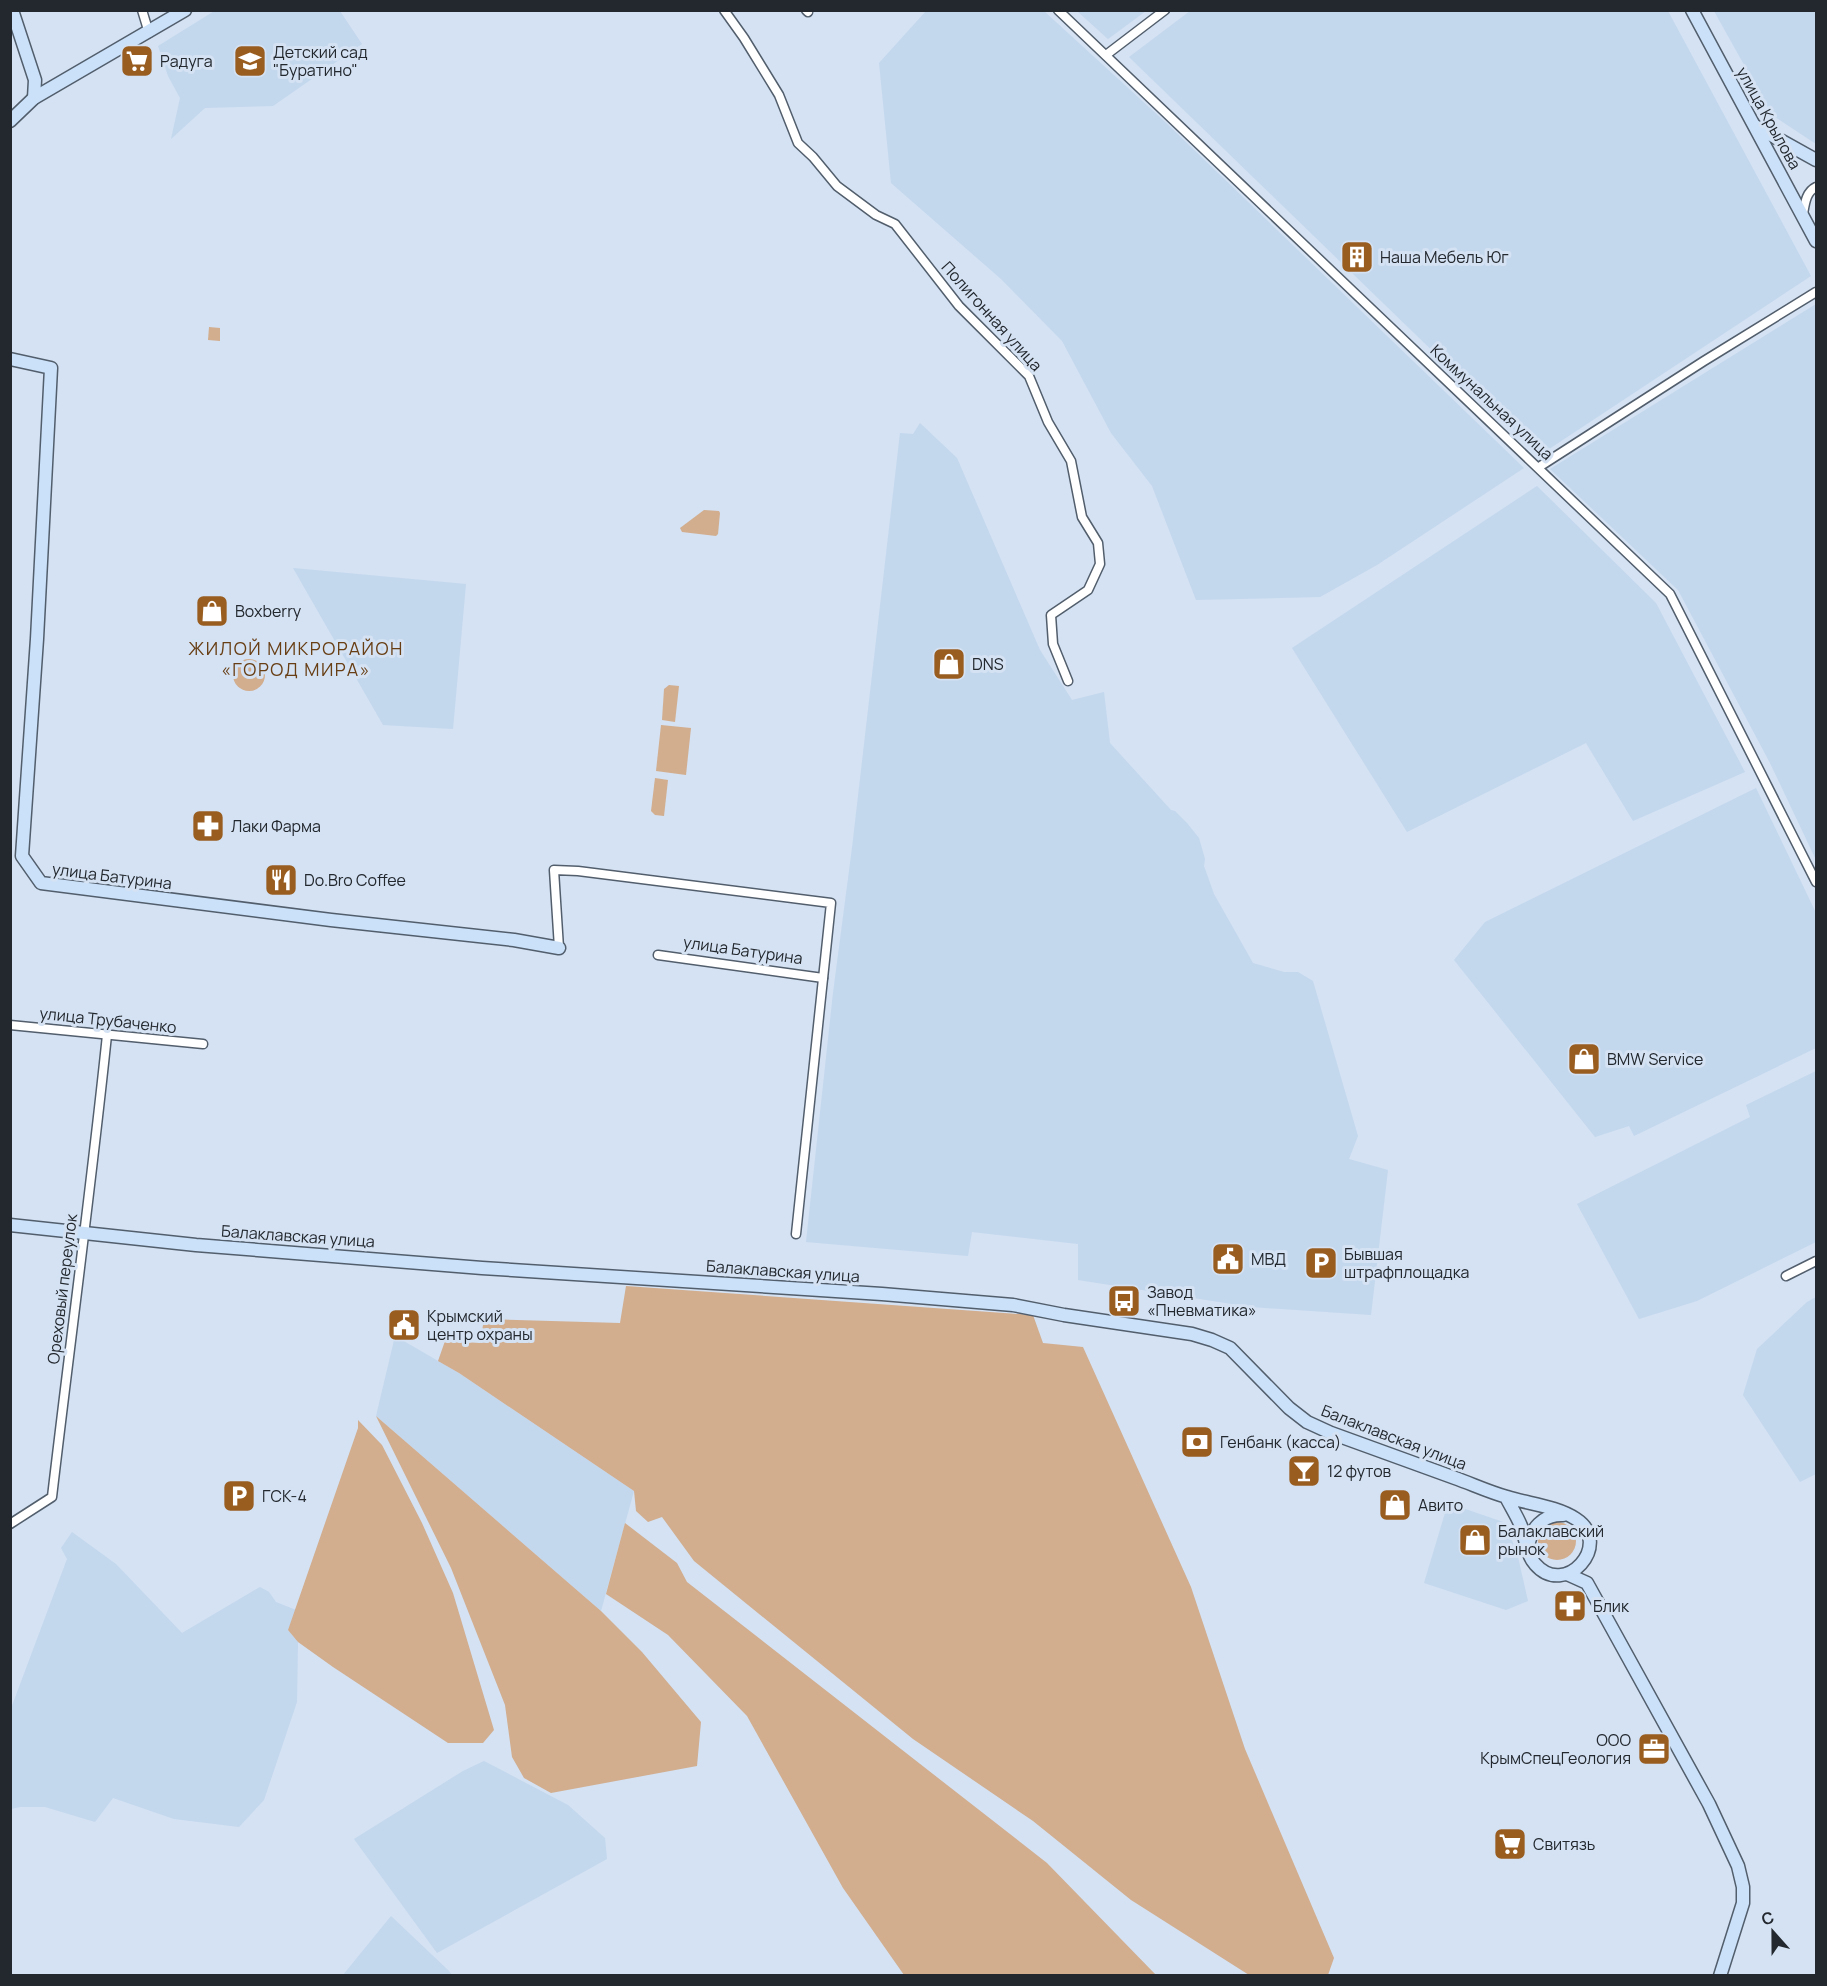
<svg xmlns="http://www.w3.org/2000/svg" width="1827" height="1986" viewBox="0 0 1827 1986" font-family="Manrope,sans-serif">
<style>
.built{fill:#c3d7ed}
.green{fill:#d2ad8e}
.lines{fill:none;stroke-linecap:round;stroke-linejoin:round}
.street-casing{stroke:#525e6c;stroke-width:11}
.secondary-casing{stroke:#525e6c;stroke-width:15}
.street{stroke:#fff;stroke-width:8}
.secondary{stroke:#cae1f9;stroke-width:12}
.labels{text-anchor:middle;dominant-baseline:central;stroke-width:6;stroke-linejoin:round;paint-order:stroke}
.poi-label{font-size:16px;fill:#23282e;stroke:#d4e2f3;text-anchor:start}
.street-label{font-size:16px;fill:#23282e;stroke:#d4e2f3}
.neighbourhood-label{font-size:18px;letter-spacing:1.5px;fill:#683e14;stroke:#d4e2f3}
</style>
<rect width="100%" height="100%" fill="#d4e2f3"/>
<!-- built -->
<g class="built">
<polygon points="216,10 340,11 362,44 273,106 205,108 171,139 180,98 168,76 158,46"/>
<polygon points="926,11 1044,11 1163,120 1524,468 1377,565 1320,597 1196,600 1152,486 1111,433 1062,341 1001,279 891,183 879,63"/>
<polygon points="1077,11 1146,11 1108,39"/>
<polygon points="1190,11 1668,11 1811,276 1540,455 1129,57"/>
<polygon points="1714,11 1816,11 1816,144 1772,115"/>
<polygon points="1816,304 1816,860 1770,763 1678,590 1550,469"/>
<polygon points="920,423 957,458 1040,650 1072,700 1104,692 1110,743 1171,810 1175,811 1187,823 1199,838 1205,859 1204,866 1214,894 1253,963 1284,972 1298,972 1313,981 1358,1136 1349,1159 1388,1170 1371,1315 1251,1307 1078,1280 1078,1244 972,1232 968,1256 806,1242 833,993 852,848 900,433 913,434"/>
<polygon points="1537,486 1656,603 1745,772 1633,821 1586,743 1407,832 1292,648"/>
<polygon points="293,568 466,584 453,729 383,725"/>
<polygon points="1756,788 1816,913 1816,1048 1634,1136 1629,1126 1595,1137 1454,960 1485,922"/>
<polygon points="1816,1071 1816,1242 1697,1301 1639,1319 1577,1204 1750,1117 1746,1105"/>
<polygon points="1816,1297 1816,1474 1800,1482 1743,1395 1757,1349 1807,1302"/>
<polygon points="395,1336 459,1373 634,1491 601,1611 376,1416"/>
<polygon points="1448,1503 1506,1523 1518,1557 1528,1601 1506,1610 1424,1583"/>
<polygon points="72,1532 116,1564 182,1633 260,1587 269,1592 276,1602 296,1610 288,1630 298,1642 297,1702 264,1800 239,1827 174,1819 113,1798 95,1822 45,1807 20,1807 11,1809 10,1711 67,1559 61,1548"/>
<polygon points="484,1761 568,1805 605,1838 607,1859 437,1953 354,1839 463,1771"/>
<polygon points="391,1916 449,1971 452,1975 343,1975"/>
</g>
<!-- green -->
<g class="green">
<polygon points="209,327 220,328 220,341 208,340"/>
<polygon points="704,510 719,511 720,513 718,534 716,536 682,532 680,528"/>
<circle cx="249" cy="675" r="16"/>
<polygon points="669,685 679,686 675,722 662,720 664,689"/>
<polygon points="661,725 691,728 686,775 656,771"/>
<polygon points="655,778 668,780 664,816 655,815 651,811"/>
<polygon points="626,1286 1033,1315 1043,1343 1083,1347 1191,1587 1245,1749 1334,1958 1328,1975 1249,1975 1131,1900 1033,1821 913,1739 694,1561 662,1517 648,1522 636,1511 634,1491 459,1373 438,1361 445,1341 480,1343 484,1319 620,1323"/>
<polygon points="376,1416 601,1611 642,1652 701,1722 697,1766 551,1793 524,1778 512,1757 505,1705 451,1568"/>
<polygon points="358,1420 382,1445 422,1523 453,1593 494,1730 483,1743 448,1743 333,1667 298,1642 288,1630 358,1428"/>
<circle cx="1557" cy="1541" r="19"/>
<polygon points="625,1523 677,1563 687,1582 1047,1863 1156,1975 904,1975 843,1888 747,1716 668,1635 606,1594"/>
</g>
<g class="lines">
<!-- street casing -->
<g class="street-casing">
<g id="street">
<polyline points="142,10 149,33"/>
<polyline points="724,10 744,38 779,95 798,143 813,157 837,186 876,215 895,224 959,306 1029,376 1048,422 1071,461 1082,517 1098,543 1100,564 1088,590 1051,615 1053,644 1068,681"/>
<polyline points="806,10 808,12"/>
<polyline points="1058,10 1670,594 1816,882"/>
<polyline points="1106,55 1165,10"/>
<path d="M1803 214C1805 203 1806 192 1816 187"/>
<polyline points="1539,467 1704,361 1816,292"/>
<polyline points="559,948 554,870 578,871 831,903 796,1234"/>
<polyline points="658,955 823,978"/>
<polyline points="10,1025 203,1044"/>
<polyline points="1786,1276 1816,1261"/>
<path d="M10 1524 52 1497C70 1343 91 1189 107 1035"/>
</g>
</g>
<!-- secondary casing -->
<g class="secondary-casing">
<g id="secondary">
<polyline points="12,10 35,80 34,98"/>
<polyline points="1692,10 1816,241"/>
<polyline points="10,121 34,98 185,10"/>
<polyline points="1755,126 1816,160"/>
<polyline points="10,359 51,368 37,639 22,856 41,883 331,920 514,940 559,948"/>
<path d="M10 1225 196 1245 482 1268 882 1294 1013 1305 1064 1315 1192 1334 1212 1340 1230 1348 1289 1408 1307 1422 1331 1433C1373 1448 1414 1463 1455 1478 1472 1484 1489 1492 1507 1497 1529 1504 1556 1506 1576 1519 1614 1544 1565 1599 1535 1564 1526 1554 1526 1538 1521 1526 1517 1516 1511 1507 1506 1497"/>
<path d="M1528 1548C1530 1529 1543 1514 1563 1515"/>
<polyline points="1567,1574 1587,1583 1709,1804 1738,1866 1743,1887 1743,1903 1720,1976"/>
</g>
</g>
<!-- street -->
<use href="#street" class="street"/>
<!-- secondary -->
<use href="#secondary" class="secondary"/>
</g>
<!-- icons -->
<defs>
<g id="supermarket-square" transform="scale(1.725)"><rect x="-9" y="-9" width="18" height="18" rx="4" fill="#995d20" stroke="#d4e2f3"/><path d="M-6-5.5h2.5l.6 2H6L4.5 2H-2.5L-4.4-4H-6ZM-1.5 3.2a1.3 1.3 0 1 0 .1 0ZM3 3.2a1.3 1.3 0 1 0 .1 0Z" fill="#fff"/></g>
<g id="school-square" transform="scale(1.725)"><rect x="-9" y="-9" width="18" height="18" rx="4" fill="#995d20" stroke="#d4e2f3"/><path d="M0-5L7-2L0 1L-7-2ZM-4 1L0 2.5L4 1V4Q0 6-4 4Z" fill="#fff"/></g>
<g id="building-square" transform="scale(1.725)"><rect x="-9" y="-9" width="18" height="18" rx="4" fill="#995d20" stroke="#d4e2f3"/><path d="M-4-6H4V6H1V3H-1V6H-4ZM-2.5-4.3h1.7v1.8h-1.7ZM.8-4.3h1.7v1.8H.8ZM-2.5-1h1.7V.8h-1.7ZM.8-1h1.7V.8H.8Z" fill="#fff"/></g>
<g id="shop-square" transform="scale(1.725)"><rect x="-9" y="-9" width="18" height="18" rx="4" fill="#995d20" stroke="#d4e2f3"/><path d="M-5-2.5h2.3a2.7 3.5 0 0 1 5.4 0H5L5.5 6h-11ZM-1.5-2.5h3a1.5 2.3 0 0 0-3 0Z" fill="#fff"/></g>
<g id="pharmacy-square" transform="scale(1.725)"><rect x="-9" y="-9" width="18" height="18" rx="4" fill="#995d20" stroke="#d4e2f3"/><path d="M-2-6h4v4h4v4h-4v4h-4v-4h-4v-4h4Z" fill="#fff"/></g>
<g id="restaurant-square" transform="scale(1.725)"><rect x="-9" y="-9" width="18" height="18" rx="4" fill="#995d20" stroke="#d4e2f3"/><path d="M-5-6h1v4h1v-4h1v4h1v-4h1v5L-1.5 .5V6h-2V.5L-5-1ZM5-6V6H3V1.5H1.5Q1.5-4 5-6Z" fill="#fff"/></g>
<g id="civic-square" transform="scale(1.725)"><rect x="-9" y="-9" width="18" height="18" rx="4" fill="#995d20" stroke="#d4e2f3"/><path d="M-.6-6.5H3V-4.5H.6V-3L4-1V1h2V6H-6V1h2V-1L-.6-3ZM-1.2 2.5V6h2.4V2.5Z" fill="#fff"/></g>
<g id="parking-square" transform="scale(1.725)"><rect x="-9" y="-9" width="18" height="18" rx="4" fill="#995d20" stroke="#d4e2f3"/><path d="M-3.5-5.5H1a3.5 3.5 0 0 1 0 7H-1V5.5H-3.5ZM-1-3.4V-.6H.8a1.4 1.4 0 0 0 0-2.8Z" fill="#fff"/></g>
<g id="bus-square" transform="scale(1.725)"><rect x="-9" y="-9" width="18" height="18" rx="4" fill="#995d20" stroke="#d4e2f3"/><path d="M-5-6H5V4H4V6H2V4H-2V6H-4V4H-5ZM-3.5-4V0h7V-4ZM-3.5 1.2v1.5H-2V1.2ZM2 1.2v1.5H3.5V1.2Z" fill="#fff"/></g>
<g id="bank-square" transform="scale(1.725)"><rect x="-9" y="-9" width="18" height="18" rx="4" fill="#995d20" stroke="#d4e2f3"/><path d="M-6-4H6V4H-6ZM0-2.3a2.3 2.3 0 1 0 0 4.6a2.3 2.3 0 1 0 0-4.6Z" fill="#fff"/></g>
<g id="bar-square" transform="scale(1.725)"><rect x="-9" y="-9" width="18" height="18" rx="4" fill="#995d20" stroke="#d4e2f3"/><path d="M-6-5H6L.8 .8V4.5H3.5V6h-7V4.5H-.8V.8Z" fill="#fff"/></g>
<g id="office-square" transform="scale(1.725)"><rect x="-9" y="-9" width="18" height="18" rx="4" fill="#995d20" stroke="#d4e2f3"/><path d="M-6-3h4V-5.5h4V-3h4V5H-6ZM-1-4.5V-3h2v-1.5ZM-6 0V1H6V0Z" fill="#fff"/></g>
</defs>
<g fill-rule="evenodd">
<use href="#supermarket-square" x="137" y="61"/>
<use href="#school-square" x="250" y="61"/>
<use href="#building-square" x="1357" y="257"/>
<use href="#shop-square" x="212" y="611"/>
<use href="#shop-square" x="949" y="664"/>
<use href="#pharmacy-square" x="208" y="826"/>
<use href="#restaurant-square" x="281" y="880"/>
<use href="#shop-square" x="1584" y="1059"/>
<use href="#civic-square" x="1228" y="1259"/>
<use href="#parking-square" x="1321" y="1263"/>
<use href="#bus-square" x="1124" y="1301"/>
<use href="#civic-square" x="404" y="1325"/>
<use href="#bank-square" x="1197" y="1442"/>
<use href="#bar-square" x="1304" y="1471"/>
<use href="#parking-square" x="239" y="1496"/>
<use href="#shop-square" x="1395" y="1505"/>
<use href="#shop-square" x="1475" y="1540"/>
<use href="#pharmacy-square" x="1570" y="1606"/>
<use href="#office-square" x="1654" y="1749"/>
<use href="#supermarket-square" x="1510" y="1844"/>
</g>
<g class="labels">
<!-- poi labels -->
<g class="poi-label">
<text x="273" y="52">Детский сад<tspan x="273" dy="18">"Буратино"</tspan></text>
<text x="160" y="61">Радуга</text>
<text x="1380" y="257">Наша Мебель Юг</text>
<text x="235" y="611">Boxberry</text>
<text x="972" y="664">DNS</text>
<text x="231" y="826">Лаки Фарма</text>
<text x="304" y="880">Do.Bro Coffee</text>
<text x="1607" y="1059">BMW Service</text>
<text x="1344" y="1254">Бывшая<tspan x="1344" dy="18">штрафплощадка</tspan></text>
<text x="1251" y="1259">МВД</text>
<text x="1147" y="1292">Завод<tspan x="1147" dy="18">«Пневматика»</tspan></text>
<text x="427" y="1316">Крымский<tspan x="427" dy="18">центр охраны</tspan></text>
<text x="1220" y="1442">Генбанк (касса)</text>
<text x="1327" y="1471">12 футов</text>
<text x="262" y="1496">ГСК-4</text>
<text x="1418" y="1505">Авито</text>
<text x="1498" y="1531">Балаклавский<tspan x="1498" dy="18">рынок</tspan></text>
<text x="1593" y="1606">Блик</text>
<text x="1631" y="1740" text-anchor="end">ООО<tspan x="1631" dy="18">КрымСпецГеология</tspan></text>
<text x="1533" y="1844">Свитязь</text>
</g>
<!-- street labels -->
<g class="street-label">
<text transform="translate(1769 118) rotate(61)">улица Крылова</text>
<text transform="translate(992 316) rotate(48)">Полигонная улица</text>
<text transform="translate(1492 402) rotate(43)">Коммунальная улица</text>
<text transform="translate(112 876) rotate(7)">улица Батурина</text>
<text transform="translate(743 950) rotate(8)">улица Батурина</text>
<text transform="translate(108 1020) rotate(6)">улица Трубаченко</text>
<text transform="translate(298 1236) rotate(4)">Балаклавская улица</text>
<text transform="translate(783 1271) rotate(4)">Балаклавская улица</text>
<text transform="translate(62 1289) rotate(-83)">Ореховый переулок</text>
<text transform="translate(1394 1437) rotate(21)">Балаклавская улица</text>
</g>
<!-- neighbourhood labels -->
<g class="neighbourhood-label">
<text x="296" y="648">ЖИЛОЙ МИКРОРАЙОН<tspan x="296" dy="21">«ГОРОД МИРА»</tspan></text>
</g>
</g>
<!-- border -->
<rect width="1827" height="1986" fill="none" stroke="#23282e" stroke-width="24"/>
<!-- north arrow -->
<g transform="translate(1773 1932) rotate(339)" stroke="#d4e2f3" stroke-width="4.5" paint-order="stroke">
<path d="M0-4.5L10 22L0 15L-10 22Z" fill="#23282e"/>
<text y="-9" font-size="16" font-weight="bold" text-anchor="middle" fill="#23282e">С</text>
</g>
</svg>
